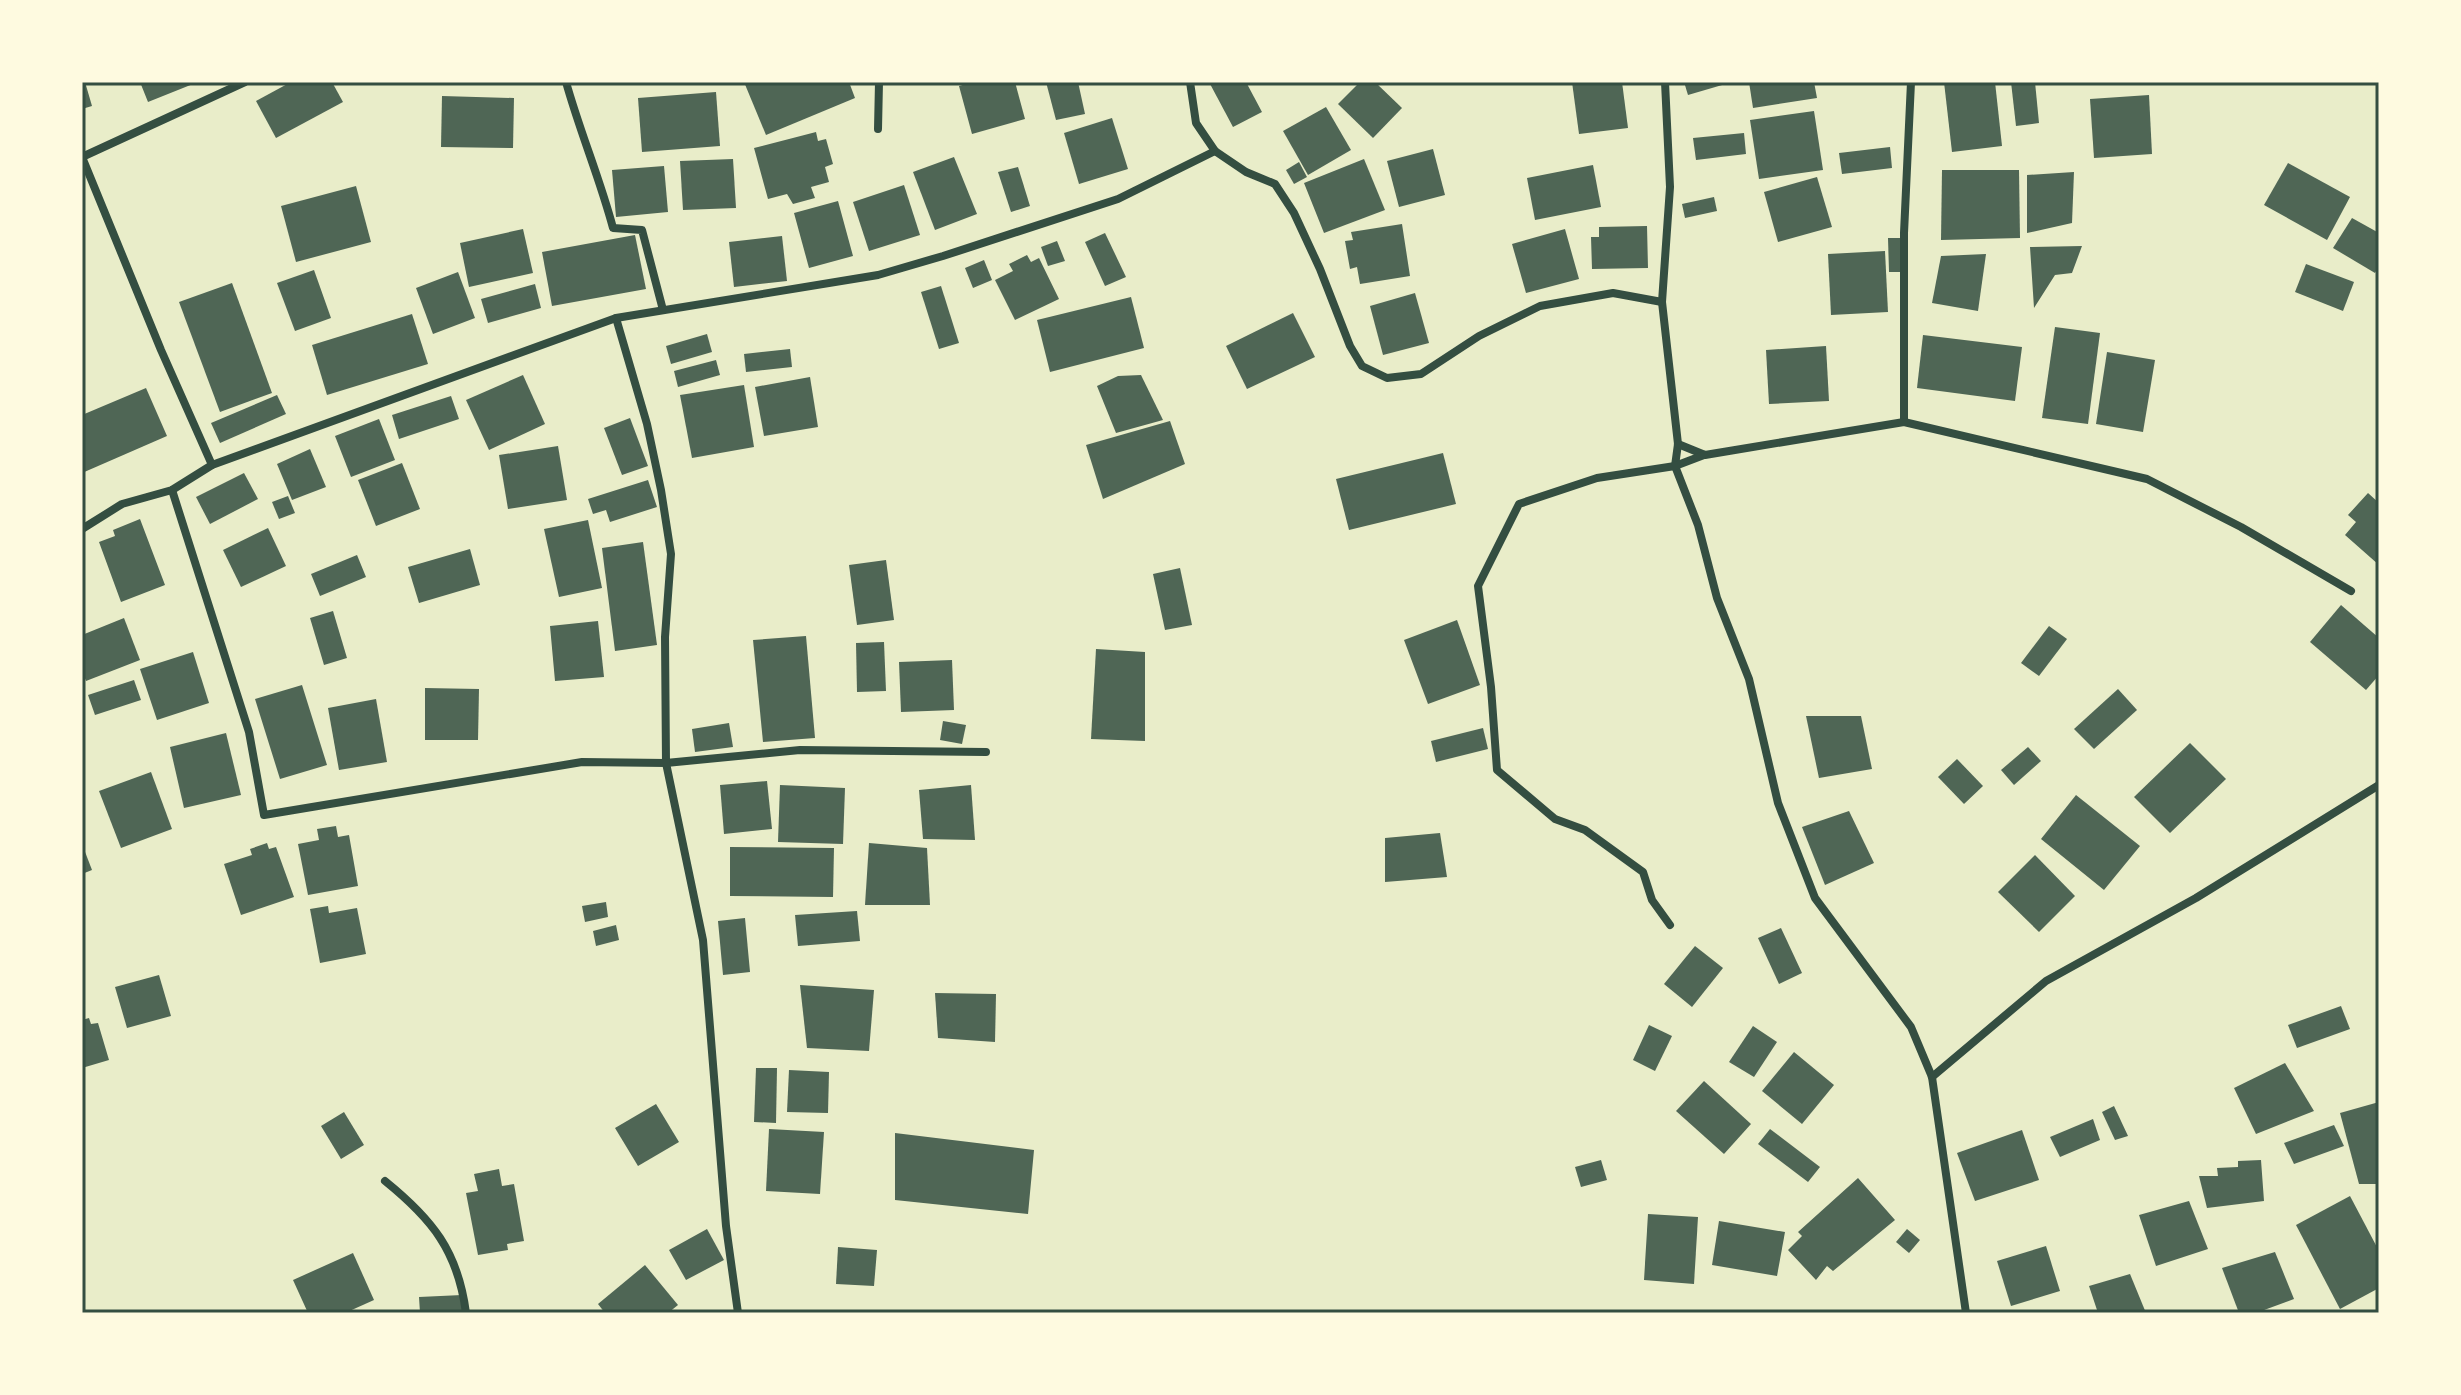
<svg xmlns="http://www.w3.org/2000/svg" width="2461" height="1395" viewBox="0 0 2461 1395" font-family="'Archivo Narrow',sans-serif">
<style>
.building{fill:#4f6655}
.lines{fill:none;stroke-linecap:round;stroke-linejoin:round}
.minor{stroke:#344e41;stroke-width:8}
.neatline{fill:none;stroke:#344e41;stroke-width:3}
</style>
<rect width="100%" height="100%" fill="#e9edc9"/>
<!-- building -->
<g class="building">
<polygon points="82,82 85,82 92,106 82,109"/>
<polygon points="140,82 198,82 148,102"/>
<polygon points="291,82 332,82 343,102 276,138 256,101"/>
<polygon points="744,82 849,82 855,98 766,135"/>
<polygon points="973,82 1015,82 1025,119 972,134 959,86"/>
<polygon points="1046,82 1078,82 1085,114 1056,120"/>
<polygon points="1209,82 1246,82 1262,112 1233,127"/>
<polygon points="1360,82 1375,82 1402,108 1373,138 1338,104"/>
<polygon points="1572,82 1622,82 1628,128 1579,134"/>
<polygon points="1684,82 1729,82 1729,83 1688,95"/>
<polygon points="1749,82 1814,82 1817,98 1753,108"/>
<polygon points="1944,82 1995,82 2002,146 1952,152"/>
<polygon points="2011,82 2035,82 2039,123 2016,126"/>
<polygon points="716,92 720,146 642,152 638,98"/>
<polygon points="2149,95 2152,154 2094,158 2090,99"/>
<polygon points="442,96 514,98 513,148 441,147"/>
<polygon points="1326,107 1351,150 1308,175 1283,131"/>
<polygon points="1814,111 1823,170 1759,179 1750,120"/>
<polygon points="1112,118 1128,169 1079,184 1064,133"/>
<polygon points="816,132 818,141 826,139 833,164 825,167 829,182 811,187 815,198 793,204 787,194 768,199 754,148"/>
<polygon points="1744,133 1746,154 1696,160 1693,138"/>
<polygon points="1890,147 1892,168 1842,174 1839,153"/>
<polygon points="1433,149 1445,195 1399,207 1387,161"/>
<polygon points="954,157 977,214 935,230 913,172"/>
<polygon points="733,159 736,208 683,210 680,161"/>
<polygon points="1364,159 1385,210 1324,233 1304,183"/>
<polygon points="1299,162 1307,177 1294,184 1286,170"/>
<polygon points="2288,163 2350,197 2327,240 2264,205"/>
<polygon points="1593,165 1601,207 1535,220 1527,178"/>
<polygon points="664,166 668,212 616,217 612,170"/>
<polygon points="1018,167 1030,206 1011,212 998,172"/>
<polygon points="1942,170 2019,170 2020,238 1941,240"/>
<polygon points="2074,172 2072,223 2027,233 2027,175"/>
<polygon points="1817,177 1832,227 1778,242 1764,192"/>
<polygon points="904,185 920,235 869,251 853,202"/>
<polygon points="356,186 371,242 296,262 281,206"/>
<polygon points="1714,197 1717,211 1685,218 1682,204"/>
<polygon points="838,201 853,256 809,268 794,213"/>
<polygon points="2352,218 2379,233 2379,266 2375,273 2333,248"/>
<polygon points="1402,224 1410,276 1360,284 1357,267 1350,269 1345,241 1353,240 1351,232"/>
<polygon points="1647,226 1648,268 1592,269 1591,237 1599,237 1599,227"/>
<polygon points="523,229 533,273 469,287 460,243"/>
<polygon points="1565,229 1579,279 1526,293 1512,244"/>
<polygon points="1105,233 1126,277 1105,286 1085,242"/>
<polygon points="635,235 646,289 552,306 542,252"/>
<polygon points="782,236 787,281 734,287 729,242"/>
<polygon points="1888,238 1902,238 1904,272 1889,272"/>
<polygon points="1057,241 1065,261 1048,266 1041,247"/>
<polygon points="2082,246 2072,273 2055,275 2034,308 2030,247"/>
<polygon points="1885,251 1888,312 1831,315 1828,254"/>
<polygon points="1986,254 1978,311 1932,303 1941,256"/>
<polygon points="1027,255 1031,262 1039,258 1059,299 1015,320 995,280 1013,271 1009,264"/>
<polygon points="984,260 992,280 973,288 965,268"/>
<polygon points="2306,264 2354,282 2343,311 2295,292"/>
<polygon points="314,270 331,318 295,331 277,283"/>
<polygon points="458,272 475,318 433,334 416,288"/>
<polygon points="232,283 272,393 220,412 179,302"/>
<polygon points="535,284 541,308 488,323 481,299"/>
<polygon points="941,286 959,343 939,349 921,292"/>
<polygon points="1415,293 1429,343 1383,355 1370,306"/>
<polygon points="1131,297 1144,348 1050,372 1037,320"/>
<polygon points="1293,313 1315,357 1247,389 1226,346"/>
<polygon points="412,314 428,364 327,395 312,345"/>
<polygon points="2055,327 2100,333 2088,424 2042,418"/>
<polygon points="707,334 712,352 671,364 666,346"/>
<polygon points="1923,335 2022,347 2015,401 1917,388"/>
<polygon points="1826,346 1829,401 1769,404 1766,350"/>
<polygon points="790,349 792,367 746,372 744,354"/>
<polygon points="2107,352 2155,360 2143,432 2096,424"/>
<polygon points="716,360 720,375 678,387 674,371"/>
<polygon points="523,375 545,424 489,450 466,400"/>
<polygon points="1141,375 1163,420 1116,433 1097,386 1118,376"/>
<polygon points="810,377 818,427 764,436 755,387"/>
<polygon points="744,385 754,447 692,458 680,395"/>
<polygon points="146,388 167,436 82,473 82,415"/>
<polygon points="277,395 286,414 220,443 211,423"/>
<polygon points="451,396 459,419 399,439 392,415"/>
<polygon points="630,418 648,466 622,475 604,428"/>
<polygon points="379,419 395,460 351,477 335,436"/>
<polygon points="1170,421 1185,464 1103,499 1086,445"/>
<polygon points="558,446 567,500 508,509 499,455"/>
<polygon points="310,449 326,487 292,500 277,464"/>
<polygon points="1443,453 1456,504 1349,530 1336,479"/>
<polygon points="402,463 420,509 376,526 358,480"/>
<polygon points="244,473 258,499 210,524 196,497"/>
<polygon points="648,480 657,507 610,522 606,510 593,514 588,499"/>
<polygon points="2368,493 2379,503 2379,565 2345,535 2356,522 2348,515"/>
<polygon points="288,496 295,513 279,519 272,502"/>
<polygon points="140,519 165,585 121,602 99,542 115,536 113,530"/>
<polygon points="588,520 602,588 559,597 544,529"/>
<polygon points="268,528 286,566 241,587 223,550"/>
<polygon points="643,542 657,645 615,651 602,548"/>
<polygon points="470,549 480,585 419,603 408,567"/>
<polygon points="357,555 366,577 320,596 311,574"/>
<polygon points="886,560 894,620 857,625 849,565"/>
<polygon points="1180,568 1192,625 1165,630 1153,574"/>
<polygon points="2341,605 2379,638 2379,675 2366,690 2310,642"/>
<polygon points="333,611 347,658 324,665 310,618"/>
<polygon points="124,618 140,660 86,681 82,671 82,635"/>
<polygon points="1457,620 1480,685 1428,704 1404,640"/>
<polygon points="598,621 604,677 555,681 550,626"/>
<polygon points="2049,626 2067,639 2039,676 2021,663"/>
<polygon points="806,636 815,738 763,742 753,640"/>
<polygon points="884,642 886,691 857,692 856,643"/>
<polygon points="1096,649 1145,652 1145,741 1091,739"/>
<polygon points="193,652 209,703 157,720 140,669"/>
<polygon points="952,660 954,710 901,712 899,662"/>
<polygon points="134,680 141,700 95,715 88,695"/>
<polygon points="302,685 327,765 280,779 255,699"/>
<polygon points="425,688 479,689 478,740 425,740"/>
<polygon points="2118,689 2137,710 2094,749 2074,729"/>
<polygon points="376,699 387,762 339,770 328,708"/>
<polygon points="1806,716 1861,716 1872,769 1819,778"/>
<polygon points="943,721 966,725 962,744 940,740"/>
<polygon points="729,723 733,747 695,752 692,729"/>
<polygon points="1483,728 1488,749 1436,762 1431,741"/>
<polygon points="226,733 241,795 184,808 170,747"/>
<polygon points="2190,743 2226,779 2170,833 2134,797"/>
<polygon points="2028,747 2041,761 2014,785 2001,770"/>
<polygon points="1957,759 1983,786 1964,804 1938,777"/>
<polygon points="151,772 172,829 121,848 99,791"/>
<polygon points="767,781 772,829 724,834 720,785"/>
<polygon points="780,785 845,788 843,844 778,842"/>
<polygon points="971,785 975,840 923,839 919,790"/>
<polygon points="2076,795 2140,846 2104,890 2041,839"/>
<polygon points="1849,811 1874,863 1825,885 1802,827"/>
<polygon points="336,826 338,837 349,835 358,886 308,895 298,844 319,840 317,829"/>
<polygon points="1440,833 1447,877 1385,882 1385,838"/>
<polygon points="267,843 269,849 276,847 294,897 241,915 224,864 252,855 250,849"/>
<polygon points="869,843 927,848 930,905 865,905"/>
<polygon points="82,844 92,870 82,874"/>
<polygon points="730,847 834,848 833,897 730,896"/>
<polygon points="2035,855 2075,896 2039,932 1998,892"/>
<polygon points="606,902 608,917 585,922 582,906"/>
<polygon points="328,906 329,913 357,908 366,954 320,963 310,909"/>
<polygon points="857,911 860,941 798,946 795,915"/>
<polygon points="745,918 750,972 723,975 718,921"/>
<polygon points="616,925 619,940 596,946 593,931"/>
<polygon points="1781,928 1802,973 1779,984 1758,938"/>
<polygon points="1695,946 1723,968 1692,1007 1664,984"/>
<polygon points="159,975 171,1016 127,1028 115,987"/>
<polygon points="800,985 874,990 869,1051 807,1048"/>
<polygon points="935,993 996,994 995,1042 938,1038"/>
<polygon points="2341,1006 2350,1029 2297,1048 2288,1025"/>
<polygon points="89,1018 91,1024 98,1023 109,1060 82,1068 82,1020"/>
<polygon points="1649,1025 1672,1036 1655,1071 1633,1060"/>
<polygon points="1753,1026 1777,1042 1754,1077 1729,1062"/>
<polygon points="1794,1052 1834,1085 1802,1124 1762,1091"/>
<polygon points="2285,1063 2314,1111 2256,1134 2234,1088"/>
<polygon points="756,1068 777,1068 776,1123 754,1122"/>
<polygon points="789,1070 829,1072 828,1113 787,1112"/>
<polygon points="1704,1081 1751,1124 1724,1154 1676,1111"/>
<polygon points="2379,1102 2379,1184 2359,1184 2340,1113"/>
<polygon points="656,1104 679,1142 638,1166 615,1128"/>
<polygon points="2114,1106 2128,1136 2115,1140 2102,1112"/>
<polygon points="344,1112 364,1145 341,1159 321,1126"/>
<polygon points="2093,1119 2100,1140 2060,1157 2050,1137"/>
<polygon points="2334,1125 2344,1146 2294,1164 2284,1143"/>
<polygon points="769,1129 824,1132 820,1194 766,1191"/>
<polygon points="1770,1129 1820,1167 1808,1182 1758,1144"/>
<polygon points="2022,1130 2039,1180 1975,1201 1957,1153"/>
<polygon points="895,1133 1034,1150 1028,1214 895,1200"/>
<polygon points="1601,1160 1607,1180 1581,1187 1575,1167"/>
<polygon points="2261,1160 2264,1201 2207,1208 2199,1176 2218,1176 2217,1168 2238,1167 2238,1161"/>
<polygon points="499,1169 502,1186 514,1184 524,1241 507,1244 508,1250 478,1255 466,1193 478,1191 474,1174"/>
<polygon points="1858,1178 1895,1220 1833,1271 1827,1266 1816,1280 1788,1250 1802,1236 1798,1232"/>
<polygon points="2350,1196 2379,1251 2379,1288 2340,1309 2296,1225"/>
<polygon points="2189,1201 2208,1249 2156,1266 2139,1215"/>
<polygon points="1648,1214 1698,1217 1694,1284 1644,1280"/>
<polygon points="1719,1221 1785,1232 1777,1276 1712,1265"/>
<polygon points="707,1229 724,1260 686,1280 669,1250"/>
<polygon points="1907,1229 1920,1240 1909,1253 1896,1242"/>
<polygon points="2046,1246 2060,1291 2011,1306 1997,1261"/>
<polygon points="838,1247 877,1250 874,1286 836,1284"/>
<polygon points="2275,1252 2294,1299 2256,1313 2239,1313 2222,1268"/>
<polygon points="353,1253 374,1300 345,1313 308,1313 293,1280"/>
<polygon points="645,1265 678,1305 668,1313 605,1313 598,1304"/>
<polygon points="2130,1274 2146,1313 2098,1313 2089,1286"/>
<polygon points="462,1295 463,1313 420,1313 419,1297"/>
</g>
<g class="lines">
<!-- minor -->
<g class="minor">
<path d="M566 82C580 132 600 179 613 228L642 230 663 310"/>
<polyline points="1190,82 1196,123 1215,151"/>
<polyline points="1665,82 1670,187 1662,302 1678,444 1675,466 1698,525 1717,598 1749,679 1778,803 1815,898 1911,1027 1932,1077 1966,1313"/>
<polyline points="878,129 879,82"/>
<polyline points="82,157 161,350 212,465"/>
<polyline points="82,157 245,82"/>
<polyline points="616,318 647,424 661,490 671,554 665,637 666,763 800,750 986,752"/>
<polyline points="1904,422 1904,233 1911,82"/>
<polyline points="1678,444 1705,455 1904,422 2147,479 2241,527 2351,591"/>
<polyline points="172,490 249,732 264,815 582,762 666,763 703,940 726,1226 738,1313"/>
<polyline points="82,529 122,504 172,490 212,465 616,318 878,275 943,256 1118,199 1215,151 1246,172 1275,184 1294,213 1320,269 1350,346 1362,366 1387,378 1421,374 1479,336 1540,306 1613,293 1662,302"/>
<polyline points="1670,925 1652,900 1643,872 1585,830 1555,819 1497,770 1491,687 1478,586 1519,504 1597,478 1675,466 1704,455"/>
<polyline points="1932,1077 2046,981 2196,898 2379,785"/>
<path d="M385 1181C432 1219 458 1251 466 1313"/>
</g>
</g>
<!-- border -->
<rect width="2461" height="1395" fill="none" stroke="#fefae0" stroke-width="168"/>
<rect x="84" y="84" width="2293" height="1227" class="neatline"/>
</svg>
